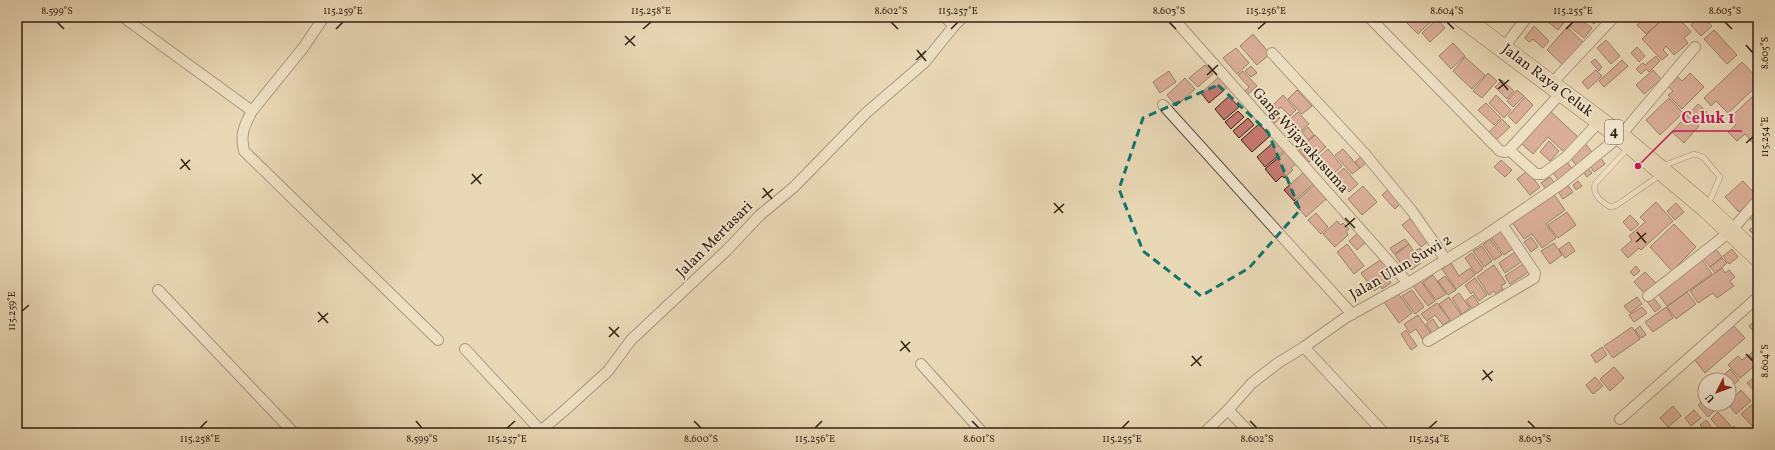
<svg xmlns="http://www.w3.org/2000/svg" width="1775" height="450" viewBox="0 0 1775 450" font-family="Vollkorn,serif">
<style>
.building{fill:#c87a73;stroke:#331e0e}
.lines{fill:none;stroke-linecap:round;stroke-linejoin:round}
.lane-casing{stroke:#604c38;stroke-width:6}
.street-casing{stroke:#604c38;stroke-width:12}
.highway-casing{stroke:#331e0e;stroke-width:20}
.lane{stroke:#f1e6d0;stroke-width:5}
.street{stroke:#f1e6d0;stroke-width:10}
.highway{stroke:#e9d8b6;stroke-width:19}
.marked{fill:none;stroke:#0f766e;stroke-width:3;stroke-dasharray:8 5;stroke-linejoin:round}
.ticks{fill:none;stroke:#331e0e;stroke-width:1.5}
.labels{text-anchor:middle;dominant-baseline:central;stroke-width:3.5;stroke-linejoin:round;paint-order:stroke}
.shield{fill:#f1e6d0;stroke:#6c5a48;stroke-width:1}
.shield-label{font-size:14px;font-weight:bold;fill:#331e0e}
.street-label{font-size:15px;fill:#331e0e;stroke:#f1e6d0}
.leader{fill:none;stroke:#c2185b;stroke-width:1.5}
.callout-dot{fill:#c2185b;stroke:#f1e6d0;stroke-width:1.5}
.callout-label{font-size:16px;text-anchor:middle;font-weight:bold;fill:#c2185b;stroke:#f1e6d0;stroke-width:3.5;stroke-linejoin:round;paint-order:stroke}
.neatline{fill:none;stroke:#331e0e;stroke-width:1.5}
.ticks-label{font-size:10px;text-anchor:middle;fill:#331e0e}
</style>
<rect width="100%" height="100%" fill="#e9d8b6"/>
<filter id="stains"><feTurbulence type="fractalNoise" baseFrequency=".005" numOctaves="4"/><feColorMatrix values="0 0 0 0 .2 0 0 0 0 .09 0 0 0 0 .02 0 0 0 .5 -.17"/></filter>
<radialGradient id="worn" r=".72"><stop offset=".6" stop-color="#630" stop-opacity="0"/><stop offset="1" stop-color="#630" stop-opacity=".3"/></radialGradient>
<!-- building -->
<g class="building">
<polygon points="1247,17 1267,17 1261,22 1257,17 1251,22"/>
<polygon points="1401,17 1433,17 1435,18 1418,34"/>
<polygon points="1561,17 1565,21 1558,30 1543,18"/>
<polygon points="1577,17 1592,28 1584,38 1569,26"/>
<polygon points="1586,17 1601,17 1594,24"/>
<polygon points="1646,17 1661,17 1663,19 1646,34 1637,25"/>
<polygon points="1665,17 1670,23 1678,17 1691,32 1684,38 1688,43 1674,55 1666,46 1663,50 1668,55 1662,60 1642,39"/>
<polygon points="1700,17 1704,17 1712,26 1701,36 1691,25"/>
<polygon points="1437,19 1445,28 1430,42 1422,33"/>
<polygon points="1534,26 1549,41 1543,48 1533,39 1529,42 1525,38"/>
<polygon points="1567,27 1583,42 1563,65 1547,50"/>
<polygon points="1714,30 1737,55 1727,64 1704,39"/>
<polygon points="1253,34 1270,54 1257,65 1240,46"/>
<polygon points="1606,40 1620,56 1611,64 1597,48"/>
<polygon points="1453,43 1465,56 1451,69 1439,56"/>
<polygon points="1637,47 1645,56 1639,62 1631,53"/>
<polygon points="1236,48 1249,63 1237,74 1223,58"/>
<polygon points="1656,56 1660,61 1649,72 1646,69 1641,74 1636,69 1643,63 1645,65"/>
<polygon points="1465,57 1485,75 1472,89 1453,71"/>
<polygon points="1595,59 1602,67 1599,71 1591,62"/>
<polygon points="1622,60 1628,66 1604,87 1599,81"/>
<polygon points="1742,62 1758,79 1758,85 1728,113 1716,101 1711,106 1704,98"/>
<polygon points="1205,65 1213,74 1198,87 1189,78"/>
<polygon points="1251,66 1257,73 1251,77 1245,71"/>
<polygon points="1596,70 1602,76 1588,89 1582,82"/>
<polygon points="1653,70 1661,79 1644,94 1636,85"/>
<polygon points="1169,71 1176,82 1160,93 1153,82"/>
<polygon points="1243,71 1257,86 1246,96 1243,93 1249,87 1238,75"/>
<polygon points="1488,73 1497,81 1482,98 1473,91"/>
<polygon points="1690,73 1704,87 1682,109 1668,95 1673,91 1665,84 1675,74 1682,81"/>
<polygon points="1220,76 1229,86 1209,103 1201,93"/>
<polygon points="1185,78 1195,89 1176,106 1167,95"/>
<polygon points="1502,80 1514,91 1507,99 1495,87"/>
<polygon points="1297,90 1312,106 1302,114 1288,99"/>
<polygon points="1517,90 1524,96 1513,107 1507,101"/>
<polygon points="1758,91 1758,149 1745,134 1737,141 1728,132 1736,125 1729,119"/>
<polygon points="1283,95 1296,110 1290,116 1281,107 1277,110 1273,105"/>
<polygon points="1496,95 1511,110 1504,118 1489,103"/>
<polygon points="1229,96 1239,107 1224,120 1215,109"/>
<polygon points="1525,97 1533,105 1516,124 1508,116"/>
<polygon points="1669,98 1683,113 1660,135 1646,120"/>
<polygon points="1486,103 1501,118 1494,125 1478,110"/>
<polygon points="1698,104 1707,112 1698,123 1689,114"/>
<polygon points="1549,110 1579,138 1565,153 1548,137 1533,154 1520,142"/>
<polygon points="1238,111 1244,117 1231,129 1225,122"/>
<polygon points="1298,112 1309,124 1300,132 1298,130 1293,134 1288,128 1293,124 1289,120"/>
<polygon points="1276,114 1280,118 1274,124 1269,120"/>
<polygon points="1687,115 1699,126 1684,143 1672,132"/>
<polygon points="1248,118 1254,125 1239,138 1233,131"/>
<polygon points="1502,119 1510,127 1496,140 1489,132"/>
<polygon points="1259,124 1270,136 1252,152 1241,140"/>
<polygon points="1308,127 1314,135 1308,140 1302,132"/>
<polygon points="1315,135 1326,147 1309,162 1299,150"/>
<polygon points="1276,140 1285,150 1265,167 1257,157"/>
<polygon points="1549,141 1559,151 1550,161 1540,152"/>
<polygon points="1584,142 1595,156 1579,169 1568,155"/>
<polygon points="1328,149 1342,166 1331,176 1317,159"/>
<polygon points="1343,149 1360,168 1352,174 1335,155"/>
<polygon points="1286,151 1297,163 1291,168 1293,170 1284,178 1282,176 1276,182 1265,169"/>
<polygon points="1362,156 1367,162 1360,168 1355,162"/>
<polygon points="1600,157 1605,164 1594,172 1589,164"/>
<polygon points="1501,160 1512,170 1505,177 1494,167"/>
<polygon points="1566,161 1575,172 1561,183 1552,172"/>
<polygon points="1344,168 1358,184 1349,192 1335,176"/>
<polygon points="1588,168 1592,173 1587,177 1583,172"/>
<polygon points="1527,171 1540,187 1530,195 1517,179"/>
<polygon points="1304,172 1314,183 1294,201 1284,190"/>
<polygon points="1550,177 1556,185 1548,191 1541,183"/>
<polygon points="1578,181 1582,186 1576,190 1573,185"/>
<polygon points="1743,181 1757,196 1739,212 1725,197"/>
<polygon points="1566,183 1573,192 1563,199 1557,190"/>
<polygon points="1314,185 1326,199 1306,217 1294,203"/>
<polygon points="1363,186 1377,202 1362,215 1348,199"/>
<polygon points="1390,188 1402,202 1395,209 1382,195"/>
<polygon points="1553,193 1565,210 1546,224 1556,238 1542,248 1532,234 1524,239 1511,221"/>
<polygon points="1656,202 1673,221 1641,250 1639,248 1628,258 1621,250 1632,240 1629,236 1645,222 1640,217"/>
<polygon points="1676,203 1684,212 1675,220 1667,211"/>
<polygon points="1757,209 1758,210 1758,227 1749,217"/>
<polygon points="1567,212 1576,225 1558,238 1548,225"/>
<polygon points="1316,213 1328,227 1321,234 1308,220"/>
<polygon points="1630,215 1639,224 1631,231 1623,222"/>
<polygon points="1412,217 1431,239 1421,247 1402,225"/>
<polygon points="1337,221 1341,225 1343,223 1349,229 1346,231 1348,235 1335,247 1323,234"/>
<polygon points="1674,224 1696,247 1672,271 1650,247"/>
<polygon points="1755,225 1758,228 1758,238 1749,230"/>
<polygon points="1504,227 1517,246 1504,255 1490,236"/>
<polygon points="1360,231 1368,240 1357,250 1349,241"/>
<polygon points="1531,237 1538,247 1531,252 1524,242"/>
<polygon points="1405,239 1409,244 1394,254 1390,248"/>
<polygon points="1490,239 1502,255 1494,260 1483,244"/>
<polygon points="1569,242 1575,251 1565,258 1559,249"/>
<polygon points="1554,243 1562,255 1550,264 1541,251"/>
<polygon points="1347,244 1364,266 1354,274 1337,252"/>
<polygon points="1409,244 1421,263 1411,270 1406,262 1402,265 1395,255"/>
<polygon points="1713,245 1722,257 1710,267 1701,255"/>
<polygon points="1482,246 1492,261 1484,267 1473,251"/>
<polygon points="1420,248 1426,258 1422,260 1415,251"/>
<polygon points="1732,249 1738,257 1729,264 1723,256"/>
<polygon points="1515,252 1521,262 1505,273 1499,263"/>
<polygon points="1472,253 1483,269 1476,274 1465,258"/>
<polygon points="1383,258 1395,276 1389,280 1391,283 1382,289 1381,286 1374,291 1361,273"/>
<polygon points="1701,258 1712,274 1667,306 1656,291"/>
<polygon points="1722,258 1727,263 1715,273 1710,267"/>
<polygon points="1527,261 1533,269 1510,284 1505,276"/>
<polygon points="1451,263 1459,276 1470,268 1475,275 1456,289 1442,269"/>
<polygon points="1494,265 1506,283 1501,286 1503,289 1496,294 1494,291 1489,295 1477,277"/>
<polygon points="1636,266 1640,271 1634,276 1630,272"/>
<polygon points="1722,268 1725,273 1729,270 1735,277 1730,281 1734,286 1717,298 1713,293 1698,303 1690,291"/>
<polygon points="1645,272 1656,283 1645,294 1634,282"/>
<polygon points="1433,275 1446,294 1436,300 1423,282"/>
<polygon points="1445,276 1456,290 1448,295 1438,281"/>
<polygon points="1475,278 1487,295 1479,301 1473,292 1471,294 1465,285"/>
<polygon points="1421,281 1435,301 1428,306 1413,286"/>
<polygon points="1412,290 1424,307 1415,314 1402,296"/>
<polygon points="1687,292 1696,304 1676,319 1667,307"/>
<polygon points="1398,293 1412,313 1399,323 1384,302"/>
<polygon points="1459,293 1470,308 1462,314 1452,298"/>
<polygon points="1473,295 1479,304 1472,309 1466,300"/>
<polygon points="1652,296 1661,307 1655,312 1646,300"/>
<polygon points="1449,297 1462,316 1452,323 1439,304"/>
<polygon points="1637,297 1642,304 1630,313 1624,306"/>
<polygon points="1758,302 1758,316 1751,308"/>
<polygon points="1437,303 1450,320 1443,325 1435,315 1427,321 1421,314"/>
<polygon points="1642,307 1647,313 1634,322 1629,315"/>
<polygon points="1666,307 1673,318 1653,332 1645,322"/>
<polygon points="1418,315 1432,335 1423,340 1416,329 1410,333 1404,324"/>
<polygon points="1758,318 1758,329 1754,332 1749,326"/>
<polygon points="1433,319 1439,328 1432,333 1426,324"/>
<polygon points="1733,325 1745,338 1705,373 1694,359"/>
<polygon points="1640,326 1646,335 1641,338 1635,330"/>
<polygon points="1632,327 1640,339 1613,358 1604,346"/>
<polygon points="1406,330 1417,346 1411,350 1401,334"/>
<polygon points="1602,347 1607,355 1596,363 1591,355"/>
<polygon points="1758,347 1758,362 1757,363 1749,355"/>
<polygon points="1748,355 1756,365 1740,378 1728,365 1738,356 1742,360"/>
<polygon points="1758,365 1758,376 1753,370"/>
<polygon points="1614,367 1624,378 1610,391 1600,379"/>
<polygon points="1730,369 1739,380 1729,389 1729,380 1720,379"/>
<polygon points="1595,377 1603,386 1593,394 1586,385"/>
<polygon points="1752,379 1758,387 1754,391 1747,383"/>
<polygon points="1741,390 1751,401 1736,414 1728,404"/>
<polygon points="1705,399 1705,404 1711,404 1716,409 1708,417 1698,405"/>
<polygon points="1755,402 1758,404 1758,420 1752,426 1741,414"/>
<polygon points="1673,406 1681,416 1668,427 1660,418"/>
<polygon points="1694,410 1701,418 1691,426 1685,418"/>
<polygon points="1718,412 1731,426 1723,433 1711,419"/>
<polygon points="1706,420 1711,426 1706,431 1700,425"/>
<polygon points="1734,426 1739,433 1726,433"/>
</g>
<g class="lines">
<!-- lane casing -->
<g class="lane-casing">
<g id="lane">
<path d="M1629 147 1595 184C1592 195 1602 202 1610 207L1617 205 1660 175"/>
<polyline points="1663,166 1694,154 1703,157 1720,177 1708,205"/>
</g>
</g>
<!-- street casing -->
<g class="street-casing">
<g id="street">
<polyline points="123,17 252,111"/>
<path d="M324 17 303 48 252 111C244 126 240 134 244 151L438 340"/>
<polyline points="945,17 954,26"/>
<polyline points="1172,17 1408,283"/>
<polyline points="1371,19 1500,151 1505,152 1509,150 1561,93"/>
<polyline points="1508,42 1527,17"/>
<polyline points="1272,53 1365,154 1412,211 1446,260"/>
<polyline points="1551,84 1614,17"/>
<polyline points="1163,105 1352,314"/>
<polyline points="1509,150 1536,174 1543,174 1566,157 1600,121"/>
<polyline points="158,290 294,433"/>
<polyline points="1648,296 1731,231 1758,200"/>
<polyline points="1428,341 1534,278 1535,273 1502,224"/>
<polyline points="1304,347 1384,433"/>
<polyline points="465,349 541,431"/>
<polyline points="921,364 983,433"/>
<polyline points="1228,410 1250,433"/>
<polyline points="1620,419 1758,297"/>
<polyline points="538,433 564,411 608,371 631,340 727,250 760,215 794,187 866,113 924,63 954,26 963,17"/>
<polyline points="1204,433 1228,410 1252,383 1278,363 1304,347 1345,318 1408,283 1486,235 1561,184 1620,136 1695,47"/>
</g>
</g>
<!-- highway casing -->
<g class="highway-casing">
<polyline id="highway" points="1461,17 1620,136 1707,209 1758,257"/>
</g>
<!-- lane -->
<use href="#lane" class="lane"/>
<!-- street -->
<use href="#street" class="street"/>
<!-- highway -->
<use href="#highway" class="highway"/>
</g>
<!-- marked area -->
<path d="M0 0H1775V450H0ZM1218 85 1268 132 1300 210 1249 268 1201 296 1143 251 1119 189 1143 118Z" fill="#e9d8b6" fill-opacity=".55" fill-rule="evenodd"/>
<path class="marked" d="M1218 85 1268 132 1300 210 1249 268 1201 296 1143 251 1119 189 1143 118Z"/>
<!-- ticks -->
<path class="ticks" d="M57 22 64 29M891 22 898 29M1169 22 1176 29M1447 22 1454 29M1725 22 1732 29M336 29 343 22M643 29 651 22M951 29 958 22M1258 29 1266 22M1566 29 1573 22M625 36 635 46M625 45 635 36M1746 45 1753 53M917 50 926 61M916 60 926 51M1208 65 1217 75M1207 75 1218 65M1499 79 1508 90M1498 89 1509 80M1746 143 1753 137M181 159 190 170M180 169 190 160M472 174 481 184M471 184 482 174M763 188 772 199M762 198 773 189M1054 203 1063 213M1054 213 1064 204M1345 218 1355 228M1345 227 1355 218M1637 232 1646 243M1636 242 1646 233M22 311 29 305M318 312 328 323M318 322 328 313M609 327 619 337M609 337 619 327M901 341 910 352M900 351 910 342M1746 354 1753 361M1192 356 1201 366M1191 366 1202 356M1483 370 1492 381M1482 380 1493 371M416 421 422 428M694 421 701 428M972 421 979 428M1250 421 1257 428M1528 421 1535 428M200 428 207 421M507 428 515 421M815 428 822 421M1122 428 1129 421M1429 428 1437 421"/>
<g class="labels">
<!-- shield labels -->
<rect class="shield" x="1605" y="120" width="18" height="24" rx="3"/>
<g class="shield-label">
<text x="1614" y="132">4</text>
</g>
<!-- street labels -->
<g class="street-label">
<text transform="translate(1547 81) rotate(37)">Jalan Raya Celuk</text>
<text transform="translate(1300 141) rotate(48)">Gang Wijayakusuma</text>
<text transform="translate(715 240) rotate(-45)">Jalan Mertasari</text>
<text transform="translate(1401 268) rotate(-30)">Jalan Ulun Suwi 2</text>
</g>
</g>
<!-- callouts -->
<path class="leader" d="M1638 166L1673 131H1742"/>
<circle class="callout-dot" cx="1638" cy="166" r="4"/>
<g class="callout-label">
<text x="1708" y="123">Celuk 1</text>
</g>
<!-- margin -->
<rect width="1775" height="450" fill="none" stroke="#e9d8b6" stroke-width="44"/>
<!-- north arrow -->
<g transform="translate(1717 392) rotate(228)"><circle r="19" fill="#f1e6d0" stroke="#a59682"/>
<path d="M0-3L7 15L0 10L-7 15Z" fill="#8f2418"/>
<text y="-6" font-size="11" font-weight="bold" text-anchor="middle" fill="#331e0e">U</text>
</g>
<rect x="22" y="22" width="1731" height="406" class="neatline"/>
<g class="ticks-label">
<text x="57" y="14">8.599°S</text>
<text x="343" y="14">115.259°E</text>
<text x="651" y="14">115.258°E</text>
<text x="891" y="14">8.602°S</text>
<text x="958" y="14">115.257°E</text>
<text x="1169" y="14">8.603°S</text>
<text x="1266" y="14">115.256°E</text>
<text x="1447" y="14">8.604°S</text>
<text x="1573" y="14">115.255°E</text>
<text x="1725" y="14">8.605°S</text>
<text transform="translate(1764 53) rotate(-90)" y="4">8.605°S</text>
<text transform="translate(1764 137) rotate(-90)" y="4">115.254°E</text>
<text transform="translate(11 311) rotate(-90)" y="4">115.259°E</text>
<text transform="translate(1764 361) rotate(-90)" y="4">8.604°S</text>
<text x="200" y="442">115.258°E</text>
<text x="422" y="442">8.599°S</text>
<text x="507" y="442">115.257°E</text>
<text x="701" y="442">8.600°S</text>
<text x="815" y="442">115.256°E</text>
<text x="979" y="442">8.601°S</text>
<text x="1122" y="442">115.255°E</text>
<text x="1257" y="442">8.602°S</text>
<text x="1429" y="442">115.254°E</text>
<text x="1535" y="442">8.603°S</text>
</g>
<rect width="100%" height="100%" filter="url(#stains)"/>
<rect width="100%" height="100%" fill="url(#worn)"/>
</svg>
